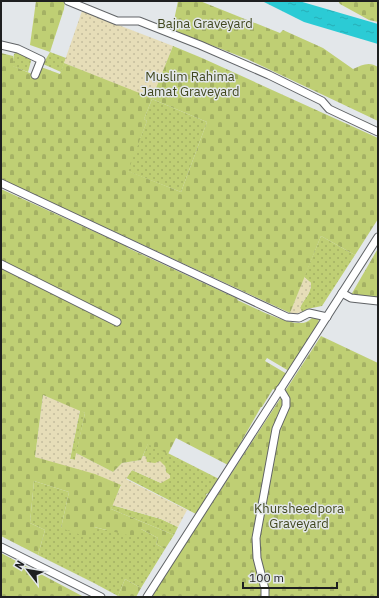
<svg xmlns="http://www.w3.org/2000/svg" width="379" height="598" viewBox="0 0 379 598" font-family="'IBM Plex Sans',sans-serif">
<style>
.grass{fill:url(#grass-dots)}
.sand{fill:url(#sand-dots)}
.cemetery{fill:url(#cemetery-stones);fill-rule:evenodd}
.water{fill:url(#water-ripples)}
.lines{fill:none;stroke-linecap:round;stroke-linejoin:round}
.minor-casing{stroke:#606366;stroke-width:9}
.minor{stroke:#fff;stroke-width:7}
.labels{text-anchor:middle;dominant-baseline:central;stroke-width:3;stroke-linejoin:round;paint-order:stroke}
.park-label{font-size:13px;fill:#41481f;stroke:#e3e7ea}
</style>
<defs>
<pattern id="grass-dots" width="8" height="8" patternUnits="userSpaceOnUse"><rect width="8" height="8" fill="#bfcf74"/><path d="M2 2h.1M6 6h.1" fill="none" stroke="#a4b164" stroke-width="1.8" stroke-linecap="round"/></pattern>
<pattern id="sand-dots" width="8" height="8" patternUnits="userSpaceOnUse"><rect width="8" height="8" fill="#e6ddb8"/><path d="M2 2h.1M6 6h.1" fill="none" stroke="#c5bd9e" stroke-width="1.8" stroke-linecap="round"/></pattern>
<pattern id="cemetery-stones" width="16" height="16" patternUnits="userSpaceOnUse"><rect width="16" height="16" fill="#bfcf74"/><path d="M2 7V4a2 2 0 0 1 4 0v3zM10 15v-3a2 2 0 0 1 4 0v3z" fill="#a4b164"/></pattern>
<pattern id="water-ripples" width="26" height="14" patternUnits="userSpaceOnUse"><rect width="26" height="14" fill="#2bcbd5"/><path d="M2 4q2-2 4 0t4 0M15 11q2-2 4 0t4 0" fill="none" stroke="#26aeb7"/></pattern>
</defs>
<rect width="100%" height="100%" fill="#e3e7ea"/>
<!-- grass -->
<g class="grass">
<polygon points="17,52 30,56 31,61 28,72 12,66 14,54"/>
<polygon points="50,52 66,58 61,72 43,64"/>
<polygon points="152,99 207,122 181,192 127,171 147,121 144,119"/>
<path d="M321 236 355 255 322 306 307 309 302 312 300 308C304 298 311 295 311 283L304 277Z"/>
<polygon points="80,410 85,413 75,460 70,459"/>
<polygon points="148,443 219,479 210,493 206,494 208,498 196,514 126,478 132,470 161,483 166,472 165,466 146,462 146,457 143,456"/>
<polygon points="34,481 69,492 61,528 94,527 106,530 141,529 158,538 156,544 165,549 141,588 125,579 118,596 94,583 38,555 45,530 30,523"/>
<polygon points="112,505 161,519 178,527 174,535 111,509"/>
</g>
<!-- sand -->
<g class="sand">
<polygon points="82,11 173,46 152,99 64,63"/>
<path d="M304 277 311 283C311 295 304 298 300 308L302 312 294 314 290 313Z"/>
<polygon points="43,395 80,410 70,459 75,460 76,453 113,472 122,463 141,460 143,456 146,457 147,462 155,463 160,461 165,466 166,472 170,475 170,478 161,483 132,470 126,479 187,510 178,527 161,519 112,505 121,486 35,457"/>
</g>
<!-- cemetery -->
<g class="cemetery">
<polygon points="36,1 65,1 64,9 50,52 30,45"/>
<path d="M178 1H200L280 33 283 30 323 48 353 69C362 65 369 61 378 67V121L247 59 172 30Z"/>
<polygon points="338,1 378,1 378,22 369,20 340,4"/>
<path d="M173 46 202 58 378 138V219L355 255 321 236 290 313 1 179V53L13 56V66L32 74 41 67 60 74 64 63 152 98ZM152 99 207 122 181 192 128 171 147 121 144 119Z"/>
<path d="M1 189 126 246 128 248 238 299 237 300C254 307 284 324 301 323 305 323 309 321 312 318L319 319 317 328 289 371 267 358 265 361 287 374 277 391 273 389 262 407H261L228 465 176 438 168 454 148 444 141 460 122 463 113 472 76 453 85 413 43 395 35 457 95 474 121 485 111 509 174 535 165 549 156 544 158 538 141 529 136 537 94 527 87 537 61 528 69 492 34 481 30 523 45 530 38 555 1 536Z"/>
<polygon points="378,248 378,298 351,295 377,250"/>
<polygon points="321,336 378,363 378,597 151,597"/>
<polygon points="1,553 84,597 1,597"/>
<polygon points="125,579 141,588 136,597 118,596"/>
</g>
<!-- water -->
<polygon class="water" points="262,1 299,1 378,24 378,44 304,22"/>
<g class="lines">
<!-- minor casing -->
<g class="minor-casing">
<g id="minor">
<polyline points="68,1 117,21 139,21 200,45 269,75 322,101 329,109 378,132"/>
<polyline points="1,45 18,49 41,60 35,75"/>
<polyline points="1,183 287,317 299,318 309,313 327,317"/>
<polyline points="1,264 117,322"/>
<polyline points="342,293 351,298 378,301"/>
<polyline points="1,547 101,597"/>
<polyline points="147,597 378,237"/>
<polyline points="265,597 265,589 257,558 256,538 276,429 286,406 286,399 280,389"/>
</g>
</g>
<!-- minor -->
<use href="#minor" class="minor"/>
</g>
<g class="labels">
<!-- park labels -->
<g class="park-label">
<text x="205" y="23">Bajna Graveyard</text>
<text x="190" y="76">Muslim Rahima<tspan x="190" dy="15">Jamat Graveyard</tspan></text>
<text x="299" y="508">Khursheedpora<tspan x="299" dy="15">Graveyard</tspan></text>
</g>
</g>
<!-- border -->
<rect width="379" height="598" fill="none" stroke="#1e1f20" stroke-width="4"/>
<!-- north arrow -->
<g transform="translate(28 570) rotate(301)" stroke="#e3e7ea" stroke-width="3" paint-order="stroke">
<path d="M0-3L7 15L0 10L-7 15Z" fill="#1e1f20"/>
<text y="-6" font-size="11" font-weight="bold" text-anchor="middle" fill="#1e1f20">N</text>
</g>
<!-- scale -->
<path d="M243 582v6h94v-6" fill="none" stroke="#1e1f20" stroke-width="2"/>
<text x="249" y="582" font-size="12" fill="#1e1f20" stroke="#e3e7ea" stroke-width="3" paint-order="stroke">100 m</text>
</svg>
